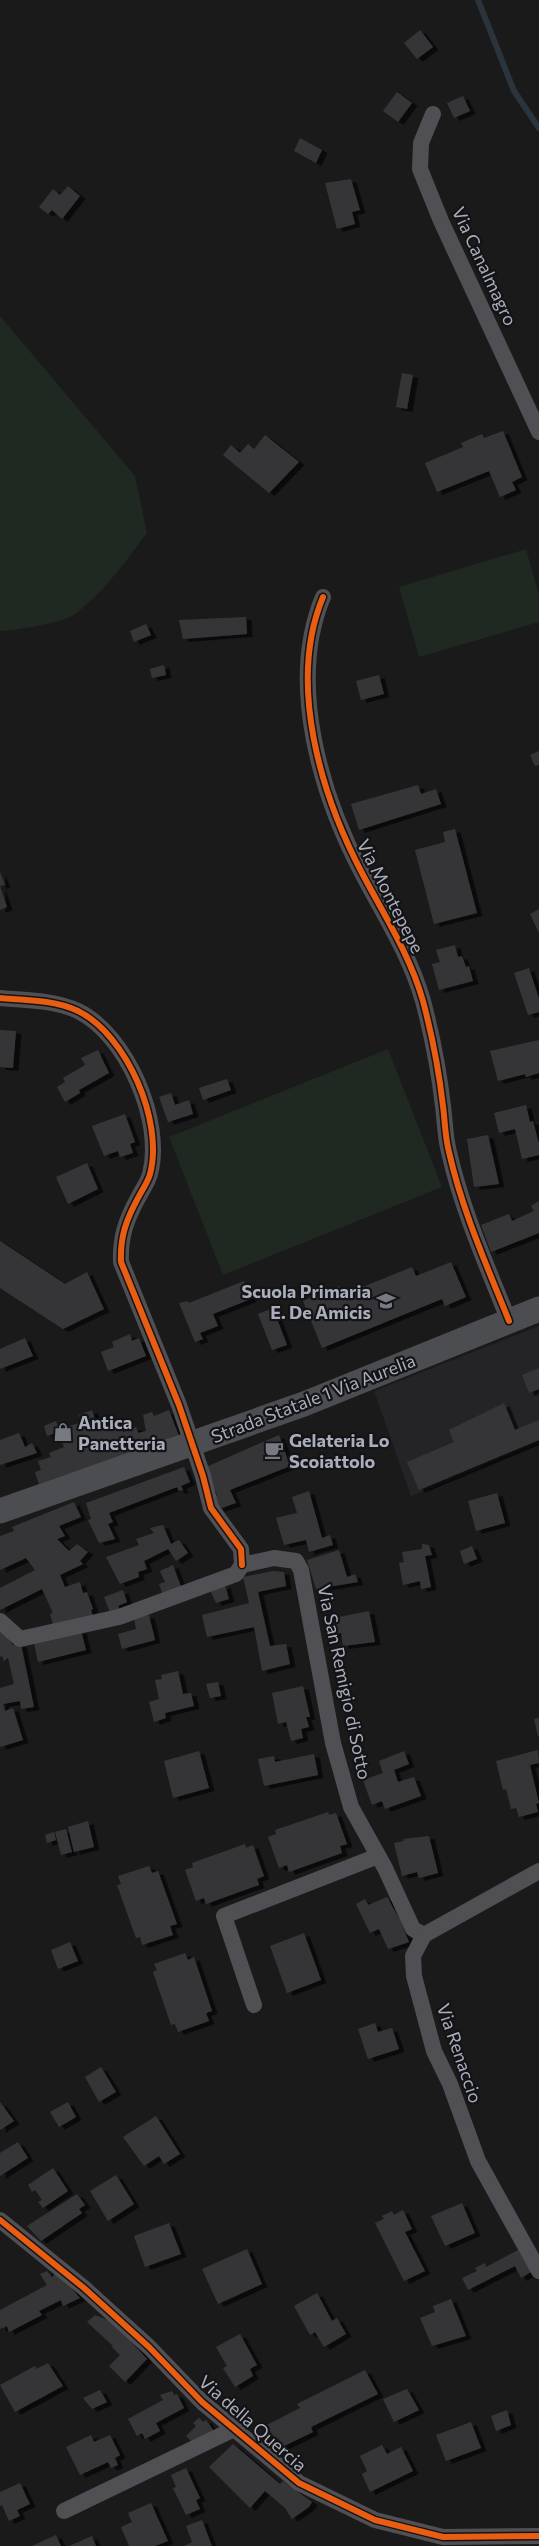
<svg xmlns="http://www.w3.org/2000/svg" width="539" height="2546" viewBox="0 0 539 2546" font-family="Commissioner,sans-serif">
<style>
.built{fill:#242427}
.green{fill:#1f2821}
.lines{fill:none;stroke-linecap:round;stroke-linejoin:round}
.stream{stroke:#2b343d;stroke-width:6}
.building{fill:#363638;filter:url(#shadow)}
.street{stroke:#505054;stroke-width:16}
.primary{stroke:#4c4d50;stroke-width:25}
.cycleway-casing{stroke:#141416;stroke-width:9}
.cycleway{stroke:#e95d12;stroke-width:6}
.labels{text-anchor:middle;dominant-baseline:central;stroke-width:4.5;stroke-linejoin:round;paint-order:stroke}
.street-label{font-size:18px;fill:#aaaebc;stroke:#141416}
.poi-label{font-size:18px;font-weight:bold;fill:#aaaebc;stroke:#141416;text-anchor:start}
</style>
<defs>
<filter id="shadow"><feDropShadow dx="5.5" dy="3" stdDeviation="0" flood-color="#0009"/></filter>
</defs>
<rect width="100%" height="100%" fill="#1a1a1a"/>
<!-- built -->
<polygon class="built" points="539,1326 539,1442 411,1496 374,1391"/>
<!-- green -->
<g class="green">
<path d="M0 316 135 476 147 533C126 561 101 596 72 616 61 623 13 631 0 631Z"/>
<polygon points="526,549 539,595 539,622 419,657 399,587"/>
<polygon points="388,1049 442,1187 223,1275 169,1137"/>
</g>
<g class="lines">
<!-- stream -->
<polyline class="stream" points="478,0 514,91 539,128"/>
</g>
<!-- building -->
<g class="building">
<polygon points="420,30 433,47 417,59 404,43"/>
<polygon points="397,92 412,103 398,122 383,111"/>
<polygon points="463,96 470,111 454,118 447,103"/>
<polygon points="300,138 322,150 316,163 294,151"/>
<polygon points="351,179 360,210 352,212 355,224 337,229 325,183"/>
<polygon points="68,186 80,196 62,219 52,210 48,214 39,207 53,189 60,195"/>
<polygon points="402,373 413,375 407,409 396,407"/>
<polygon points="503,431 522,477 512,482 516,490 500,497 489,471 437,492 425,463 463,447 461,443 482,434 484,438"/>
<polygon points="265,435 299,462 269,493 223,455 231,445 240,453 248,444 254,449"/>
<polygon points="246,617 247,634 183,639 179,620"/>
<polygon points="146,624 151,635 134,642 130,631"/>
<polygon points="164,665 166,675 152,678 150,669"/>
<polygon points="379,675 384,694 361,700 356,681"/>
<polygon points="539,751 539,765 535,766 530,755"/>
<polygon points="418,785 421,794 436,789 441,804 359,830 351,804"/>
<polygon points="455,829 477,913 434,924 415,850 445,842 443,832"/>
<polygon points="0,872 5,885 0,886 7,907 0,910"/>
<polygon points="539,909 539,933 530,914"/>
<polygon points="455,945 458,957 462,956 466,967 469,966 473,981 439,990 432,964 440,962 436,950"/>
<polygon points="529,968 539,999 539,1012 528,1015 514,973"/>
<polygon points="0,1030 16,1031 13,1068 0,1067"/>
<polygon points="539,1040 539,1073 526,1077 525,1074 498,1081 490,1051"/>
<polygon points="98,1050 109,1073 79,1090 80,1093 65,1102 57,1087 65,1082 63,1078 85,1065 81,1058"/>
<polygon points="227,1079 231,1090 203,1100 199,1088"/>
<polygon points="171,1093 175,1105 189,1100 193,1114 168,1122 159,1097"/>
<polygon points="526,1105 530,1122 533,1121 539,1144 539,1155 522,1159 515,1129 499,1133 494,1113"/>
<polygon points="125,1114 135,1142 130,1144 133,1153 120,1157 118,1151 104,1156 92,1126"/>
<polygon points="488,1135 499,1184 474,1187 467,1139"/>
<polygon points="87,1163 98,1189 68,1204 56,1177"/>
<polygon points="539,1201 539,1233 491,1252 481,1225 509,1214 512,1221 534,1211 531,1206"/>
<polygon points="0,1241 65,1284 87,1272 104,1309 63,1329 0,1288"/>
<polygon points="451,1262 466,1297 445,1306 442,1299 322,1348 303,1301 339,1286 343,1295 412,1267 416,1276"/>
<polygon points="244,1281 251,1299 213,1314 218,1326 200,1333 203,1339 195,1342 179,1303 188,1301 189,1303"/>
<polygon points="273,1308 287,1345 272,1350 258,1314"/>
<polygon points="130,1334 132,1341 139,1338 146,1356 108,1371 101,1352 114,1347 112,1342"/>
<polygon points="25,1338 33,1356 0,1369 0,1349"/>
<polygon points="539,1368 539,1389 529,1393 522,1375"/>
<polygon points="504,1403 515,1430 539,1420 539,1440 419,1490 407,1462 454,1442 449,1430"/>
<polygon points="92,1410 97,1425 118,1418 123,1432 136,1427 138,1433 146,1431 143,1415 152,1412 154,1416 169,1410 179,1436 39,1484 35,1472 41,1470 38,1461 51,1457 49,1453 64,1447 59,1432 47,1436 44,1426 56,1421 59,1430 81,1422 79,1415"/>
<polygon points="19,1433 25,1447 32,1443 37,1453 0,1465 0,1440"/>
<polygon points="279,1435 290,1466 230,1490 236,1503 219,1509 214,1497 217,1495 206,1467"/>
<polygon points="184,1467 190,1482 181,1486 183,1490 179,1491 177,1487 109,1513 113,1522 108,1524 115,1539 99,1543 88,1520 91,1519 86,1503"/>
<polygon points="309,1491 322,1538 330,1535 333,1545 309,1552 306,1540 284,1545 276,1518 297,1513 292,1497"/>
<polygon points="497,1493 505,1523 476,1531 468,1501"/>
<polygon points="74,1502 81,1517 59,1526 65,1536 57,1539 69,1551 77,1544 88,1552 80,1561 83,1564 60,1575 65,1587 80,1582 83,1593 87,1592 93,1609 91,1610 94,1619 54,1628 50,1614 53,1613 42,1589 0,1610 0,1588 35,1570 26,1558 0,1570 0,1536 14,1531 12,1527"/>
<polygon points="163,1525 171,1544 179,1540 188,1553 176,1561 168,1549 144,1561 147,1569 138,1572 139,1577 120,1584 106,1557 139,1545 136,1539 154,1533 150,1528"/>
<polygon points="422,1544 429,1545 432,1555 425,1556 431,1587 421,1589 420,1581 403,1585 399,1563 404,1562 402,1552 422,1549"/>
<polygon points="472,1546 477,1559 464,1564 460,1551"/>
<polygon points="339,1550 347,1577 355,1574 358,1582 316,1589 307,1560"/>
<polygon points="173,1565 183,1592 164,1598 159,1584 165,1582 160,1571"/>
<polygon points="273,1571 284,1572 286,1586 258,1592 270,1646 286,1644 290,1664 262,1671 254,1627 207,1637 202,1615 249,1603 243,1577"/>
<polygon points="225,1585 229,1599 216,1603 210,1590"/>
<polygon points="123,1590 127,1602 118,1606 121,1612 111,1615 104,1597"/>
<polygon points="369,1611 375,1642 343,1646 341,1633 327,1636 324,1620"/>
<polygon points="149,1615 155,1640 122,1649 118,1634 136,1629 134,1618"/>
<polygon points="0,1628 13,1645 21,1644 34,1707 21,1709 20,1701 3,1704 5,1711 13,1708 23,1740 0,1747 0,1688 14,1684 8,1658 4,1661 2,1656 0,1657"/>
<polygon points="81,1630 86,1650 38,1662 34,1643"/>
<polygon points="178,1671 183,1694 191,1693 194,1706 165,1713 166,1718 154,1722 149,1702 159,1699 155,1680 162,1679 161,1675"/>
<polygon points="218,1682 221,1696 210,1698 206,1684"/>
<polygon points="303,1686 310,1717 306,1717 309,1727 301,1729 303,1738 291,1741 286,1722 278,1724 272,1693"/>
<polygon points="539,1718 539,1736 538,1736 534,1719"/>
<polygon points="538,1750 539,1763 530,1765 539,1803 536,1804 538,1812 519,1817 516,1808 511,1809 506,1789 503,1790 496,1761"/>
<polygon points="199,1751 209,1788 173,1798 164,1761"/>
<polygon points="404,1751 409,1764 394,1770 398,1782 414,1777 421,1796 385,1809 382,1801 372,1805 363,1780 383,1773 379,1761"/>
<polygon points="314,1754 318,1775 264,1786 258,1759 274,1756 275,1762"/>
<polygon points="328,1812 329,1815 336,1813 347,1844 340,1846 342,1853 289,1872 287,1865 279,1868 268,1837 276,1834 275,1830"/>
<polygon points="88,1821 94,1847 74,1852 68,1827"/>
<polygon points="66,1829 72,1852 61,1855 55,1832"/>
<polygon points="54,1832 56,1840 47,1843 45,1835"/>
<polygon points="429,1836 438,1873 419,1878 417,1872 402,1876 394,1843 404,1841 403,1839"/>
<polygon points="245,1844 246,1848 253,1845 264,1876 257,1879 259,1885 206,1904 204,1898 196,1901 185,1870 193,1867 192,1863"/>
<polygon points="149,1866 152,1873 158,1871 177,1924 170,1926 173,1935 142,1945 140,1937 136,1938 117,1885 121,1884 118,1876"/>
<polygon points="387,1897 400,1920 409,1942 388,1949 379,1929 370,1933 356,1904 365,1899 368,1905"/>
<polygon points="304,1933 321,1980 287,1993 270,1946"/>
<polygon points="70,1942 78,1961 58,1969 51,1950"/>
<polygon points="185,1953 188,1960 194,1957 212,2011 206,2013 209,2021 178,2032 175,2024 171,2025 153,1972 157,1970 154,1964"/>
<polygon points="375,2023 378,2032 392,2028 399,2049 368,2059 358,2029"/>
<polygon points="101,2067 116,2092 99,2102 85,2077"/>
<polygon points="0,2102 14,2121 0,2130"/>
<polygon points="68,2102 76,2117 59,2127 50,2112"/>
<polygon points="156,2116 180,2154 164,2164 159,2156 144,2166 123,2137"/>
<polygon points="18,2142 28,2158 0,2176 0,2153"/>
<polygon points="53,2168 68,2191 43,2208 38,2202 42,2200 35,2190 32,2192 28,2185"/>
<polygon points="116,2175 134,2204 108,2221 90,2191"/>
<polygon points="77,2194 85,2205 79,2209 82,2213 41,2241 27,2226"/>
<polygon points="462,2203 475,2233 445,2246 431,2216"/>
<polygon points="403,2210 412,2229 405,2232 425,2271 404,2281 375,2223 384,2219 382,2216 392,2211 394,2215"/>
<polygon points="169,2223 181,2254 145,2267 134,2236"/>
<polygon points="247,2249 262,2284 218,2304 202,2269"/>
<polygon points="518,2250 531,2272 521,2278 515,2266 468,2290 462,2278 477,2271 475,2268 485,2263 486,2267"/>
<polygon points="47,2271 52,2277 57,2272 80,2298 63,2306 61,2300 39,2311 42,2315 9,2332 7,2326 0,2329 0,2310 47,2285 40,2274"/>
<polygon points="317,2293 332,2321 337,2318 346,2334 324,2347 315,2332 310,2335 294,2306"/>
<polygon points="451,2299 466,2336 432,2346 420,2318 435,2312 433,2306"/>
<polygon points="95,2315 113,2322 147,2359 125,2382 109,2366 120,2355 112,2347 113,2346 87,2322"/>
<polygon points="240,2334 257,2365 250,2369 253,2376 235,2387 223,2368 227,2366 216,2347"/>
<polygon points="48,2363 63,2386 15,2412 0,2385 35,2366 36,2369"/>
<polygon points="365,2370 378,2394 311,2427 313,2432 282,2447 278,2438 275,2440 267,2425 300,2408 297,2404"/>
<polygon points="407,2389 419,2410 394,2422 383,2399"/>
<polygon points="100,2390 107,2402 92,2409 83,2398"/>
<polygon points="172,2391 174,2395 177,2394 184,2408 156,2423 160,2431 145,2439 142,2433 137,2436 128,2419 163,2400 160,2395"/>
<polygon points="507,2410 511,2425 496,2431 491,2416"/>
<polygon points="199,2418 203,2422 206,2420 214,2431 207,2438 203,2435 194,2444 186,2436 196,2426 193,2423"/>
<polygon points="471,2422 481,2448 446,2461 436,2435"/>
<polygon points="91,2435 94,2442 110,2435 120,2455 115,2458 118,2465 111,2468 108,2462 80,2475 66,2447"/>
<polygon points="233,2444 280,2484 283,2481 312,2502 309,2507 292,2519 285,2508 265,2491 250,2508 209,2467"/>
<polygon points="382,2445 387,2454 401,2447 413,2471 370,2492 362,2474 367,2471 360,2456"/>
<polygon points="186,2468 200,2498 196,2500 200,2509 186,2515 173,2488 176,2487 171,2475"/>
<polygon points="20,2483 30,2504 17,2510 20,2516 9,2521 2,2505 0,2506 0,2492"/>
<polygon points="151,2503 168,2541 155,2546 129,2546 121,2527 132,2522 128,2513"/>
<polygon points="202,2520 212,2546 184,2546 192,2542 186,2526"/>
<polygon points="56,2535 61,2546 32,2546"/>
<polygon points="92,2536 96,2546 69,2546"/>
</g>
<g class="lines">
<!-- street -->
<g class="street">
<polyline points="433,114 421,143 420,169 441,221 539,432"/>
<path d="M323 597C287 683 321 795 362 873 384 915 410 955 423 1001 432 1035 439 1071 443 1106 445 1121 445 1137 449 1152 462 1210 487 1266 509 1321"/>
<path d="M0 998C25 1000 55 1000 78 1011 127 1035 164 1122 150 1174 148 1182 142 1190 138 1198 126 1220 120 1237 121 1262L179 1405 203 1476 211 1508 241 1549 242 1565"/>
<polyline points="242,1565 274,1558 296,1561 301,1570 333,1743 351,1807 385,1868 413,1929 424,1935"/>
<polyline points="0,1621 20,1639 119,1617 236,1574 242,1565"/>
<polyline points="539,1871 424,1935 413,1956 414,1976 434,2051 450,2084 478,2161 539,2271"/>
<polyline points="254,2005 224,1916 378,1856"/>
<polyline points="0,2220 84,2288 149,2347 202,2402 299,2483 375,2520 443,2537 539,2536"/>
<polyline points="64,2511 234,2429"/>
</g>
<!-- primary -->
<polyline class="primary" points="0,1511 304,1404 539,1309"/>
<!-- cycleway casing -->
<g class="cycleway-casing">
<g id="cycleway">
<path d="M323 597C287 683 321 795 362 873 384 915 410 955 423 1001 432 1035 439 1071 443 1106 445 1121 445 1137 449 1152 462 1210 487 1266 509 1321"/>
<path d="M0 998C25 1000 55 1000 78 1011 127 1035 164 1122 150 1174 148 1182 142 1190 138 1198 126 1220 120 1237 121 1262L179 1405 203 1476 211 1508 241 1549 242 1565"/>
<polyline points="0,2220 84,2288 149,2347 202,2402 299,2483 375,2520 443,2537 539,2536"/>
</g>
</g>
<!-- cycleway -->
<use href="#cycleway" class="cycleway"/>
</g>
<!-- icons -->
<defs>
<g id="school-bare" transform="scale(1.5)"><path d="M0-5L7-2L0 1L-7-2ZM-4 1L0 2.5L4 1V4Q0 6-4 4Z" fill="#787a83" stroke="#141416" stroke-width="2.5" paint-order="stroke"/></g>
<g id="shop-bare" transform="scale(1.5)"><path d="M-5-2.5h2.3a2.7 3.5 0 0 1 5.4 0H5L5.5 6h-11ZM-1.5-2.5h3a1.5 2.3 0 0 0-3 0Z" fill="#787a83" stroke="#141416" stroke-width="2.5" paint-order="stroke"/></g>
<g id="cafe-bare" transform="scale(1.5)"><path d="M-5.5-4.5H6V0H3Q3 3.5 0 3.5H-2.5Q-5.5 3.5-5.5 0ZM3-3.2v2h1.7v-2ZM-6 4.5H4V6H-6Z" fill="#787a83" stroke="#141416" stroke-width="2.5" paint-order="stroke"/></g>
</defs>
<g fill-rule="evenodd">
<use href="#school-bare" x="386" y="1301"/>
<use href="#shop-bare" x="63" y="1432"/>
<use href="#cafe-bare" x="274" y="1450"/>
</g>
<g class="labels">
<!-- street labels -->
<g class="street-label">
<text transform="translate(485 266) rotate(65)">Via Canalmagro</text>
<text transform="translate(391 896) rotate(63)">Via Montepepe</text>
<text transform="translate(313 1398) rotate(-21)">Strada Statale 1 Via Aurelia</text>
<text transform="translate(345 1682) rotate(78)">Via San Remigio di Sotto</text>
<text transform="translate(460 2053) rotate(71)">Via Renaccio</text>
<text transform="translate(253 2423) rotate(41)">Via della Quercia</text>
</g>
<!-- poi labels -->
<g class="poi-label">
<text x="371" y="1291" text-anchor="end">Scuola Primaria<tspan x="371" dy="21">E. De Amicis</tspan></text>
<text x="78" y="1422">Antica<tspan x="78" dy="21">Panetteria</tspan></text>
<text x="289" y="1440">Gelateria Lo<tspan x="289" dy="21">Scoiattolo</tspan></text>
</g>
</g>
</svg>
